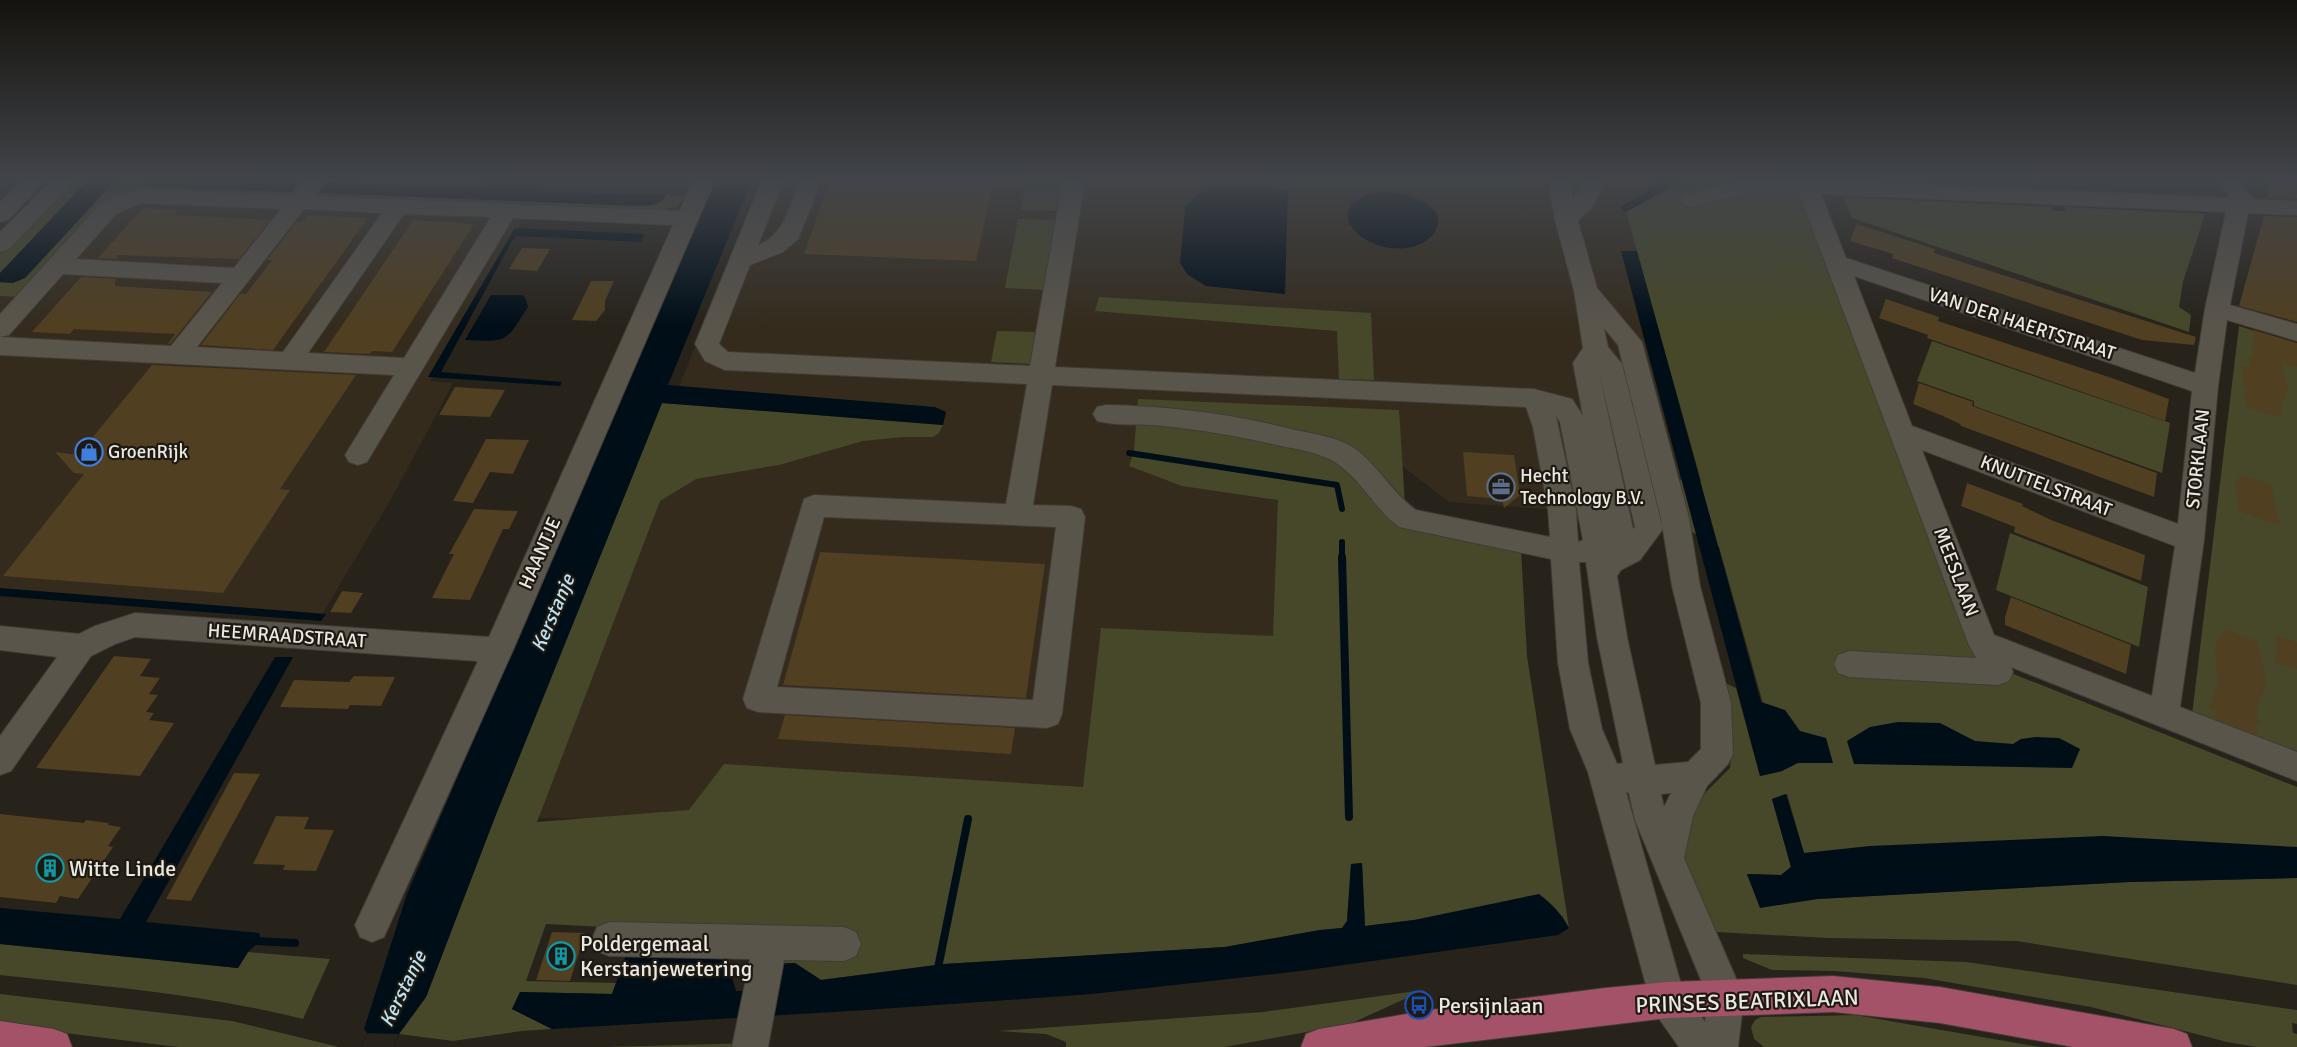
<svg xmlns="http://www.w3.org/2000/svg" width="2297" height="1047" viewBox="0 0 2297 1047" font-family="Signika,sans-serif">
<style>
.built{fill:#342b1d}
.green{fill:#464829}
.water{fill:#000e17}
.pier{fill:#27221a}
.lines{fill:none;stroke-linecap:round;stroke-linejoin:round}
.stream-far1{stroke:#000e17;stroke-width:6}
.stream{stroke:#000e17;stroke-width:8}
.building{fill:#503f20}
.minor-casing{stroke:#403c36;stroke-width:2}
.major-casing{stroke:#403c36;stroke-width:2}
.minor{fill:#5a554b;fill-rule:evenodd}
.major{fill:#a45268;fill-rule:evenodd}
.labels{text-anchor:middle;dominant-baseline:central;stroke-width:4.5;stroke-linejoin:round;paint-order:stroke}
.street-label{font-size:19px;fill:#ebe8e2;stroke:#1e1911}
.poi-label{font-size:19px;fill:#ebe8e2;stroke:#1e1911;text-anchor:start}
.water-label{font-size:20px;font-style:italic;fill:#bce3f7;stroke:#1e1911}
.near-poi-label{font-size:22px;fill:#ebe8e2;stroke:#1e1911;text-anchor:start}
.near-street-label{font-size:22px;fill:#ebe8e2;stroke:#1e1911}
</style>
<rect width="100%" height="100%" fill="#27221a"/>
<!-- built -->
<g class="built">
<polygon points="103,180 492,180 537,195 430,381 453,383 394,494 320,618 0,593 0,289"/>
<polygon points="762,180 1666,180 1621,207 1625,212 1637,251 1621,251 1692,520 1449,502 1336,415 1350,824 496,818 680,384"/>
</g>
<!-- green -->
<g class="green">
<polygon points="70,180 88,180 0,273 0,252"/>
<polygon points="1027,180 1062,180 1056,211 1020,210"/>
<polygon points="1684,180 1740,180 1743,189 1801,193 1986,663 2297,787 2297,849 1804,853 1787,794 1772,799 1791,867 1781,875 1747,874 1760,907 1817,899 2129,882 2297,878 2297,985 2016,941 1828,938 1716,932 1682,871 1682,840 1694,811 1705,793 1730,768 1732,745 1725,683 1736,688 1760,776 1782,771 1719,547 1627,496 1600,495 1596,477 1701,481 1626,212"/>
<path d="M111 185 641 206C651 205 662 204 666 195L685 197 677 206 658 211 125 192 109 200 19 297 0 296V282L7 283 25 278Z"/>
<polygon points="1843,197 2051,207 2053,211 2066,211 2064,207 2205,214 2183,282 2179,307 2191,315 2189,332 1852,218"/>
<polygon points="1018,219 1055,220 1043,290 1005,288"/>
<polygon points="1099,297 1371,313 1374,380 1339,379 1337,331 1095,311"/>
<polygon points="2239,326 2297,344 2297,766 2191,723"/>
<polygon points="997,331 1036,332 1031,364 991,362"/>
<polygon points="1932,341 2170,423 2162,473 1974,406 1974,401 1917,381"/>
<polygon points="1138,399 1399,410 1405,504 1417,530 1433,535 1521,549 1527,656 1569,928 1562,916 1414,920 1365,926 1362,863 1351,864 1347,921 1342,928 1320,930 1225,947 944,964 821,980 795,963 771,963 843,939 546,924 526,981 616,983 612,994 520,992 512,1009 552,1029 522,1031 453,1041 399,1034 426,997 495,817 662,403 943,425 939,433 933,437 903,437 863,441 779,465 696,479 660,501 537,822 689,810 724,764 1083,787 1101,628 1273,636 1278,500 1182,486 1129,466 1134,451"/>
<polygon points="2010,533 2148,587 2139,647 1996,590"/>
<path d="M0 944 238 968 248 952 330 959 303 1019C203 994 102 986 0 975Z"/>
<polygon points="1743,954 1966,962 2297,1010 2297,1024 2292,1023 2293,1033 2297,1034 2297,1047 2257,1047 2227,1042 2091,1007 1924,978 1834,971 1772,970 1743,958"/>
<polygon points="1424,990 1350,1024 1225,1047 1066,1047 1066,1042 1046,1034 998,1031 1263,1012"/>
<polygon points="0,994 232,1021 339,1047 178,1047 0,1025"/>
<polygon points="1855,1015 2040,1047 1764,1047 1754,1039 1751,1027 1755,1020 1761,1017"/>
<polygon points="755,1043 755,1047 603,1047"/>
</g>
<!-- water -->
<g class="water">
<polygon points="88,180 116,180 25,278 13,283 0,282 0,273"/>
<polygon points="150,180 283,180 300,181 292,192 144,186"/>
<path d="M486 180H510L509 182 525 183 527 180H547L541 191 666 195C661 205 651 205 641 206L318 193 327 182 481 188Z"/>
<polygon points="716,180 752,180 668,385 935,407 946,412 943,425 662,403 495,817 426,997 399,1034 394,1047 361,1047 367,1033 364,1029 407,894"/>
<polygon points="1666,180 1684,180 1626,212 1620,207"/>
<polygon points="1218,186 1288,189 1285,294 1206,286 1187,274 1180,263 1185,207 1199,193"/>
<path d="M1379 192C1398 190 1454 203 1434 233 1429 241 1420 245 1412 247 1364 258 1313 205 1379 192Z"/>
<polygon points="515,228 645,234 641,242 517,236 512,241 441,372 562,382 560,386 428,377"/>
<polygon points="1621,251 1637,251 1761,702 1785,710 1800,731 1826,738 1833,763 1798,763 1782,771 1760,776"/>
<path d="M491 295H523L526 300 528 307C505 343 508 342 465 340Z"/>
<polygon points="0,588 326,614 321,621 0,596"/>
<polygon points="275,657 293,657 146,922 259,933 261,940 248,952 238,968 0,944 0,908 120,919"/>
<polygon points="1898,722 1940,723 1975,741 2013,744 2021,739 2035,737 2059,738 2080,749 2072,768 1854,764 1847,741 1870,727"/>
<polygon points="1786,794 1804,853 1870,846 2103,836 2297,847 2297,878 2129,882 1817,899 1760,908 1747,874 1781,875 1791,867 1772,799"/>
<path d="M1362 863 1365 926 1414 920 1539 894C1552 904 1561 913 1569 928L1558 935 1301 971 1092 994 866 1010 552 1029 512 1009 520 992 612 994 627 952 727 960 736 991H774L781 964 795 963 821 980 944 964 1225 947 1320 930 1342 928 1347 921 1351 864Z"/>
</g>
<!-- pier -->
<polygon class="pier" points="367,1033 399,1034 394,1047 361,1047"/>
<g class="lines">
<!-- stream-far1 -->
<g class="stream-far1">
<polyline points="1129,453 1337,485 1342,509"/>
<polyline points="1342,542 1342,558"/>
</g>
<!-- stream -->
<g class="stream">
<polyline points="1342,557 1349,817"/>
<polyline points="253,941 295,943"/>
<polyline points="937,973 968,819"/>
</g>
</g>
<!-- building -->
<g class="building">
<polygon points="830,180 994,180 976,261 804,254"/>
<polygon points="2270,180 2297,180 2297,199 2267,198"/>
<polygon points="143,208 178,210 174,215 270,220 239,259 117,255 117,259 98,258"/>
<polygon points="307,215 368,218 273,350 201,345 240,294 246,294 272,260 267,260 297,221 302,222"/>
<polygon points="2264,216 2297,217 2297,322 2239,306"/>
<polygon points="413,220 474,224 392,352 372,351 370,354 324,352"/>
<polygon points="1857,224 1935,249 1934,253 2196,337 2194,345 2142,340 1892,258 1893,254 1850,241"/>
<polygon points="522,248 550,249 537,271 509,269"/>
<polygon points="81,277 116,279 115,286 212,292 170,344 168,344 175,334 74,329 70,334 32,332"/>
<polygon points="591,281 614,281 605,301 605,310 596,321 572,320"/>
<polygon points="1886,299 1939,317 1938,321 2112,378 2169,399 2165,421 1927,338 1928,335 1879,318"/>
<polygon points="2254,330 2297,343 2297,367 2281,362 2288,389 2280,409 2282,418 2246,407 2247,401 2243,399 2248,388 2244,387 2241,365 2250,369 2248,356 2252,357"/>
<polygon points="152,365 356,375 280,489 290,490 223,593 3,576 84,474 74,473 55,452 78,455"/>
<polygon points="1919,383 1973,402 1972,406 2157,473 2154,497 1961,426 1960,424 1943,416 1913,404"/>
<polygon points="455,387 505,390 490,417 439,415"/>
<polygon points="486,439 529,440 513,474 490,472 473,503 453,501"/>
<polygon points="1463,452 1514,455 1520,495 1504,508 1502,499 1467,496"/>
<polygon points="2240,474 2271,485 2280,526 2239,511 2235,479 2239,480"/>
<polygon points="1967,483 2023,504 2022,506 2051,520 2145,555 2141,581 2014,532 2015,527 1961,506"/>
<polygon points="474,509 518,511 509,529 503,529 470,600 432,598 454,554 449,554"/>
<polygon points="820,552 1045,564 1026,698 783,685"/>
<polygon points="342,591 363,593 351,613 330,612"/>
<polygon points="2011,597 2131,645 2126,674 2005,625 2005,617"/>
<polygon points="2224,629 2258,642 2266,683 2256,712 2259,725 2255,723 2257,735 2215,718 2216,711 2209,708 2218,682 2215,648 2219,635 2223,637"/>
<polygon points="2277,635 2297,643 2297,669 2275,662"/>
<polygon points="114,656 151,659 140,676 160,678 149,694 158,695 146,712 154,713 149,720 174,723 140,776 36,768"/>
<polygon points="354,676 395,677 381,706 350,705 348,709 280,707 294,680 349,682"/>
<polygon points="785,715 1015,728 1011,754 778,739"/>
<polygon points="234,773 260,774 191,901 166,899"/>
<polygon points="0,814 84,823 86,820 109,823 108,825 121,827 108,846 113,847 78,899 60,896 56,903 0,897"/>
<polygon points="276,816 309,817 304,829 334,830 316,871 283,870 285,865 253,864"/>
<polygon points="552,932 585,933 570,981 536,980"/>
</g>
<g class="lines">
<!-- minor casing -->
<g class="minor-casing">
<g id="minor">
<polygon points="22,180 46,180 8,220 0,222 0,202"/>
<polygon points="52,180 75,180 8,250 0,252 0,232"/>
<path d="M304 180H326L314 196 680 211 693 180H715L513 650 384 937 372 942 360 937 355 925 478 661 135 637 115 644 91 656 11 771 0 775V736L57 657 0 650V626L79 634 95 626 135 613 489 637 673 225 513 218 367 462 358 465 349 462 345 455 394 375 0 355V337L171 346 222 283 63 274 9 335 0 337V314L101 203 117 195 142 189 292 195ZM142 203 281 209 234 268 76 259 117 213ZM304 209 382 213 283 352 197 347ZM404 214 491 217 404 358 308 353Z"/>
<path d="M762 180H784L758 245C785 235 790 205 800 180H822L798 239 783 252 750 265 719 344 728 352 1030 366 1063 180H1085L1055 367 1534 389 1572 399 1583 416 1573 363 1583 348 1574 291 1555 220 1548 180H1570L1573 200 1583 180H1605L1593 206 1578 221 1597 288 1642 342 1689 518 1700 586 1731 703 1733 754 1728 764 1707 786 1693 816 1684 858 1744 997 1738 1047H1679L1655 1013 1650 1000 1588 772 1570 729 1558 663 1551 559 1399 527C1373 508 1358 473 1329 459 1314 452 1297 449 1281 446 1239 436 1196 429 1153 425 1135 424 1115 426 1097 421L1093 414 1097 407 1106 405C1170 406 1233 414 1295 430 1315 434 1337 437 1354 448 1378 465 1392 493 1416 510L1550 537 1548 510 1533 427 1526 407 1052 385 1033 505 1071 506 1081 509 1085 517 1062 714 1058 724 1047 728 758 712 747 708 743 699 804 499 814 495 1006 504 1027 384 725 370 705 361 695 344ZM1604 328 1618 345 1661 518 1672 586 1701 703V749L1688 762 1655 765 1627 637 1617 576 1621 570 1640 560 1663 529 1622 364 1608 347ZM1598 367 1635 527 1633 529ZM1556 416 1560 422 1583 540 1578 542 1576 510ZM824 517 1056 527 1033 700 777 687ZM1579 562H1586L1597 637 1623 763 1617 764 1602 729 1588 663ZM1626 792 1629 793 1635 820 1708 997 1705 1022 1683 991ZM1671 793 1664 807 1661 794Z"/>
<path d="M1745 180H1821L2230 198 2216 180H2239L2254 199 2297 201V215L2248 213 2230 305 2297 324V341L2227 320 2218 386 2204 540 2180 707 2297 752V781L2011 667 2013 672 2009 681 1998 685 1849 677 1838 673 1834 664 1838 655 1849 651 1976 658 1968 643 1799 193 1756 191 1692 207 1684 205 1681 200 1684 195ZM1821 194 2226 212 2205 309 2195 373 1846 258ZM1854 276 2192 391 2178 524 1912 426ZM1922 450 2175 546 2152 696 1994 635Z"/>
<polygon points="609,922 844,927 856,932 861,944 856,956 844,961 784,960 768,1047 732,1047 750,959 609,956 597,951 592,939 597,927"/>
</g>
</g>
<!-- major casing -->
<g class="major-casing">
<g id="major">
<polygon points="1833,976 1940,987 2174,1029 2187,1034 2192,1047 2073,1047 1940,1023 1833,1012 1668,1018 1425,1047 1301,1047 1306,1034 1319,1029 1430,1010 1605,988 1668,982"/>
<polygon points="0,1021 54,1029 67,1034 72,1047 0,1047"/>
</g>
</g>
<!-- minor -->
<use href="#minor" class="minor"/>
<!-- major -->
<use href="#major" class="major"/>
</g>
<!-- sky -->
<linearGradient id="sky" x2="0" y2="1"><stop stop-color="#15130e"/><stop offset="0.55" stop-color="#414449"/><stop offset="1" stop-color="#414449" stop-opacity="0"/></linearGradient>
<rect width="2297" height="327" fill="url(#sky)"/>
<!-- icons -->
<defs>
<g id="shop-ring" transform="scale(1.4375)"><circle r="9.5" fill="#1e1911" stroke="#3f7fe0" stroke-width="1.5"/><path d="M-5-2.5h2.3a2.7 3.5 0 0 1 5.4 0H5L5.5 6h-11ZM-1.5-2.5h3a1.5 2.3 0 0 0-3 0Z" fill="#3f7fe0"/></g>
<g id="office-ring" transform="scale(1.4375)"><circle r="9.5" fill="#1e1911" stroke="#5c6f8a" stroke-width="1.5"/><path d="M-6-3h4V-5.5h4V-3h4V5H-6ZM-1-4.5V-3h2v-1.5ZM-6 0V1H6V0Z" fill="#5c6f8a"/></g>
<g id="building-ring" transform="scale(1.4375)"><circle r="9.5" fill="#1e1911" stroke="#0f9aa8" stroke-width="1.5"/><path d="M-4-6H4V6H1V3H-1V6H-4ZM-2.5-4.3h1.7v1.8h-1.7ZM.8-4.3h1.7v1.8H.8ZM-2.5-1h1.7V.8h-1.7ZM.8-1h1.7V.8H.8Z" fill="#0f9aa8"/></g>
<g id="bus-ring" transform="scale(1.4375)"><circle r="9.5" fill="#1e1911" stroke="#1a4fb4" stroke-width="1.5"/><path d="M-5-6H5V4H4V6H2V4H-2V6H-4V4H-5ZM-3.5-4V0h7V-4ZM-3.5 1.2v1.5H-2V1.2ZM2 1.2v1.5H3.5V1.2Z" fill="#1a4fb4"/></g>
</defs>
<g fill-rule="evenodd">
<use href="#shop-ring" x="89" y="452"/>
<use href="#office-ring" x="1501" y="487"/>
<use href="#building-ring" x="50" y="868"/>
<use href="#building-ring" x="561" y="956"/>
<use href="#bus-ring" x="1419" y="1005"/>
</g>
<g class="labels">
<!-- street labels -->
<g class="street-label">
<text transform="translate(2022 324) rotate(18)">VAN DER HAERTSTRAAT</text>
<text transform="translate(2198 459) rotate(-84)">STORKLAAN</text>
<text transform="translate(2046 486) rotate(21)">KNUTTELSTRAAT</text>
<text transform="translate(540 553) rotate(-66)">HAANTJE</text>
<text transform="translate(1956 572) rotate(69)">MEESLAAN</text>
<text transform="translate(287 636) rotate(4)">HEEMRAADSTRAAT</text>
</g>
<!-- poi labels -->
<g class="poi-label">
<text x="108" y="452">GroenRijk</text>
<text x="1520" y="476">Hecht<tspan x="1520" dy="22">Technology B.V.</tspan></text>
</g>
<!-- water labels -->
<g class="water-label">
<text transform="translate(553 613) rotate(-67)">Kerstanje</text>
<text transform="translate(403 989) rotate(-64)">Kerstanje</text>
</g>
<!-- near-poi labels -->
<g class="near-poi-label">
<text x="69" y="868">Witte Linde</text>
<text x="580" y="943">Poldergemaal<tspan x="580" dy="25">Kerstanjewetering</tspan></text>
<text x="1438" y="1005">Persijnlaan</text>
</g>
<!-- near-street labels -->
<g class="near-street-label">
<text transform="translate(1747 1001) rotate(-2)">PRINSES BEATRIXLAAN</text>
</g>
</g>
</svg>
